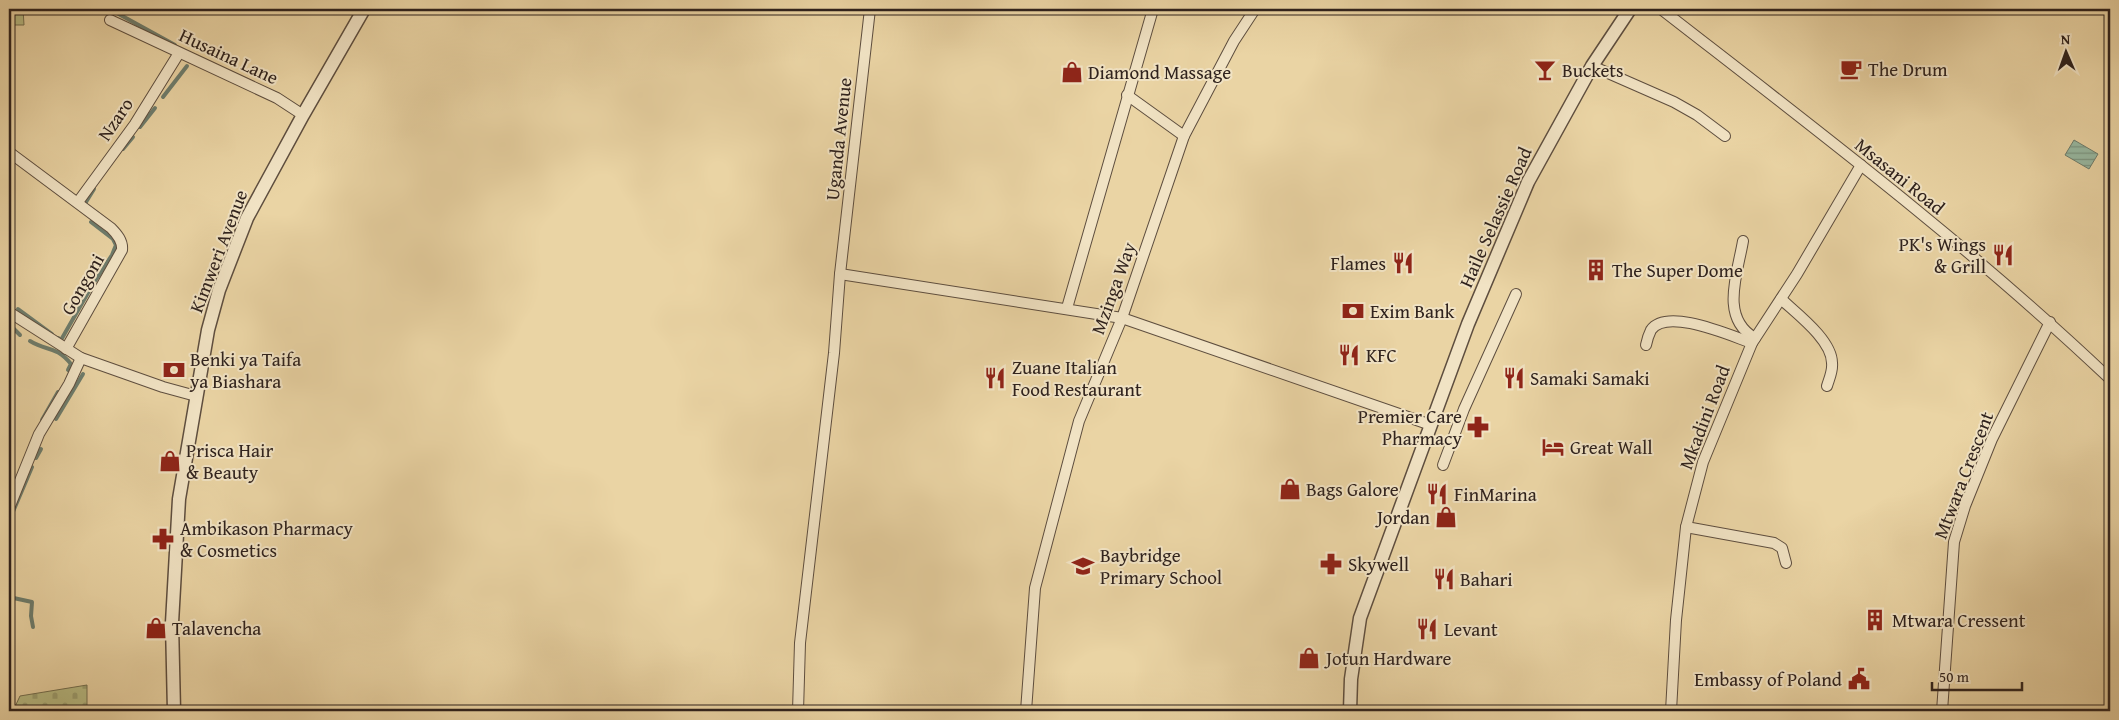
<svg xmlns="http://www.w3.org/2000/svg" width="2119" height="720" viewBox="0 0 2119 720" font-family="'Gentium Book Plus',serif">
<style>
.cemetery{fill:url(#cemetery-stones);stroke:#746f50}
.park{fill:#b8bc84;stroke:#746f50}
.water{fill:url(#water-rules);stroke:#6e7d6d}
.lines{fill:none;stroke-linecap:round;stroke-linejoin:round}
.stream{stroke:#6e7d6d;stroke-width:4}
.minor-casing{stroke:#5e4e3f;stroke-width:12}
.tertiary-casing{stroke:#5e4e3f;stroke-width:15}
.minor{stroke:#f1e3c4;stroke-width:10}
.tertiary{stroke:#f1e3c4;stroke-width:12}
.labels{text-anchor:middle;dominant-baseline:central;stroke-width:4;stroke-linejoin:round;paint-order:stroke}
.street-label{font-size:19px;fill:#2f221d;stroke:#f1e3c4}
.poi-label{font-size:19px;fill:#2f221d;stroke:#f1e3c4;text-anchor:start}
</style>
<defs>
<pattern id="cemetery-stones" width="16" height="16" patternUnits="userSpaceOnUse" patternTransform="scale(1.25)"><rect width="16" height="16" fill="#b8bc84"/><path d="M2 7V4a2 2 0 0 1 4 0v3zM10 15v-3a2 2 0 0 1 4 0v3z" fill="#9ea172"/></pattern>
<pattern id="water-rules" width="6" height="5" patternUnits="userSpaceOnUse" patternTransform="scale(1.25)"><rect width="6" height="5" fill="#98b9a2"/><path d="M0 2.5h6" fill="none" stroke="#7c9683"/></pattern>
</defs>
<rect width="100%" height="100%" fill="#ead4a4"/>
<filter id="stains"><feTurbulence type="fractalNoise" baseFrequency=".004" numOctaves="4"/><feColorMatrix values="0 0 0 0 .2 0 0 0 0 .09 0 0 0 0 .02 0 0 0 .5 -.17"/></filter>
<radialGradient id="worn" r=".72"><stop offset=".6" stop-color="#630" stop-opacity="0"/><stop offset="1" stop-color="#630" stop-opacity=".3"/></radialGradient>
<!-- cemetery -->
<polygon class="cemetery" points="87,685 87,708 91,708 91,711 13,711 20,696"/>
<!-- park -->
<polygon class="park" points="9,9 23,9 24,25 9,25"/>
<!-- water -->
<polygon class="water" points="2074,140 2098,154 2089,169 2065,155"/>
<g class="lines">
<!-- stream -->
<g class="stream">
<polyline points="115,12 175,45"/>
<polyline points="163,97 187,66"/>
<polyline points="140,127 155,108"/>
<polyline points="123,149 133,137"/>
<polyline points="86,202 94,189"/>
<polyline points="91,222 113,239 116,245 112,255 95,281"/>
<polyline points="18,309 52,334"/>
<polyline points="9,324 20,335"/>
<polyline points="58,338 61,340 89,291"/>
<path d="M30 341C48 352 55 345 71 364L68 370"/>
<polyline points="56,419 83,374"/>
<polyline points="42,420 58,392"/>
<polyline points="36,458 41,449"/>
<polyline points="9,521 32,467"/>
<polyline points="9,597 32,602 31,616 33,627"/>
</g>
<!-- minor casing -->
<g class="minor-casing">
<g id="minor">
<path d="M1661 9C1814 128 1969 245 2110 379"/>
<polyline points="110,20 277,98 303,115"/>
<polyline points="1592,66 1674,102 1697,115 1725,136"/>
<polyline points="1127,95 1184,136"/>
<path d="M9 152 111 228C117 234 123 241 122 250L66 349"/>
<polyline points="78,202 135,124 179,53"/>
<path d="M1743 241C1738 272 1719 318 1755 338"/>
<polyline points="840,274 1122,318 1431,425"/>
<path d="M1781 299C1797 314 1832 340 1832 363 1833 371 1829 379 1827 386"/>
<polyline points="1067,308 1153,9"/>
<polyline points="9,312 81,358 163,387 196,396"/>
<path d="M1646 345C1647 340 1649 334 1651 330 1667 307 1731 336 1752 343"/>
<polyline points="1443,465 1464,409 1516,294"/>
<polyline points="9,508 39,434 69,384 81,358"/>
<polyline points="1686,527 1774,543 1782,548 1786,563"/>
<polyline points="798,711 800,643 834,353 840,274 870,9"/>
<polyline points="1026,711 1035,588 1079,421 1122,318 1184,136 1234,41 1255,9"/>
<polyline points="1671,711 1676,620 1686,527 1703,462 1752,343 1797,274 1861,165"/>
<polyline points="1942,711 1954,542 1965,506 1992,439 2050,322"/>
</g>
</g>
<!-- tertiary casing -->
<g class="tertiary-casing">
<g id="tertiary">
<polyline points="174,711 172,623 179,499 208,330 219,290 247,218 303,115 364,9"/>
<polyline points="1350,711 1351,679 1360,618 1468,324 1528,182 1592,66 1630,9"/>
</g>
</g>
<!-- minor -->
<use href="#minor" class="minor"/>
<!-- tertiary -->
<use href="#tertiary" class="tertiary"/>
</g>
<!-- icons -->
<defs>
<g id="cafe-bare" transform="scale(1.725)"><path d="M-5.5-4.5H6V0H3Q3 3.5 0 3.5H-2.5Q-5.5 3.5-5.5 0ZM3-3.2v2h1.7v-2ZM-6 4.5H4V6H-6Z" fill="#8f2418" stroke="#f1e3c4" stroke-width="2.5" paint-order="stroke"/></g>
<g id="bar-bare" transform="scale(1.725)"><path d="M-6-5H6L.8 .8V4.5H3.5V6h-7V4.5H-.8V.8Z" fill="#8f2418" stroke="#f1e3c4" stroke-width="2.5" paint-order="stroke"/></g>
<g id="shop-bare" transform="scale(1.725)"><path d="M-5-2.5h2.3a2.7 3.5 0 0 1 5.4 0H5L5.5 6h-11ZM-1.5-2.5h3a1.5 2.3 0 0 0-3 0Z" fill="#8f2418" stroke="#f1e3c4" stroke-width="2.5" paint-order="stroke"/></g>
<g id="restaurant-bare" transform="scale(1.725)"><path d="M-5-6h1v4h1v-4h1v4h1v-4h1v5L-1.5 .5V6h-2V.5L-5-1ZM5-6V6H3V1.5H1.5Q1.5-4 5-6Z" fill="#8f2418" stroke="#f1e3c4" stroke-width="2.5" paint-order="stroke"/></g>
<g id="building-bare" transform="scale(1.725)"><path d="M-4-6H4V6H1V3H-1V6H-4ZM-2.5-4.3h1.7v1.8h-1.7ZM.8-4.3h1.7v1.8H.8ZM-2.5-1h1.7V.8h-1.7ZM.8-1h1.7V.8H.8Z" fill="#8f2418" stroke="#f1e3c4" stroke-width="2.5" paint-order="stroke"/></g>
<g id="bank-bare" transform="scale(1.725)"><path d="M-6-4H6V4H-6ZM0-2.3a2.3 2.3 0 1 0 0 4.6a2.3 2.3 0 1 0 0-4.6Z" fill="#8f2418" stroke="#f1e3c4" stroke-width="2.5" paint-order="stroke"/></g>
<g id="pharmacy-bare" transform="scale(1.725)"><path d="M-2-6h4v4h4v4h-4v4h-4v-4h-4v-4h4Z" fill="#8f2418" stroke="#f1e3c4" stroke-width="2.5" paint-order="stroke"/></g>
<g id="hotel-bare" transform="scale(1.725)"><path d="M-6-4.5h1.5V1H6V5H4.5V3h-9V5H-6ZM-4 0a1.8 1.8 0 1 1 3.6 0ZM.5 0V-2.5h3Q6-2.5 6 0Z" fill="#8f2418" stroke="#f1e3c4" stroke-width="2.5" paint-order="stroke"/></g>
<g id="school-bare" transform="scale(1.725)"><path d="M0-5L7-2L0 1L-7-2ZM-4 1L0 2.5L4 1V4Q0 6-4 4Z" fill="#8f2418" stroke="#f1e3c4" stroke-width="2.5" paint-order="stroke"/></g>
<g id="civic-bare" transform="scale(1.725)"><path d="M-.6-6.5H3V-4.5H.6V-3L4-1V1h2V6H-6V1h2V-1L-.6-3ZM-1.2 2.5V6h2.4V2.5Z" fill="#8f2418" stroke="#f1e3c4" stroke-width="2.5" paint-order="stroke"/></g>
</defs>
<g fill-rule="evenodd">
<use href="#cafe-bare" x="1851" y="69"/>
<use href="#bar-bare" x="1545" y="70"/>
<use href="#shop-bare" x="1072" y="72"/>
<use href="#restaurant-bare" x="2003" y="255"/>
<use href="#restaurant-bare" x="1403" y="263"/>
<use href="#building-bare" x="1596" y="270"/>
<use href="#bank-bare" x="1353" y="311"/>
<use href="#restaurant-bare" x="1349" y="355"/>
<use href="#bank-bare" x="174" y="370"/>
<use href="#restaurant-bare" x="995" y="378"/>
<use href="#restaurant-bare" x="1514" y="378"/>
<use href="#pharmacy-bare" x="1478" y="427"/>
<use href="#hotel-bare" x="1553" y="447"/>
<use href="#shop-bare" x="170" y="461"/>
<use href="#shop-bare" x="1290" y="489"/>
<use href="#restaurant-bare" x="1437" y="494"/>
<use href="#shop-bare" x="1446" y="517"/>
<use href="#pharmacy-bare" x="163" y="539"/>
<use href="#pharmacy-bare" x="1331" y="564"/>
<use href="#school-bare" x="1083" y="566"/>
<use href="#restaurant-bare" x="1444" y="579"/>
<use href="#building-bare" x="1875" y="620"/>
<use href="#shop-bare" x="156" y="628"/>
<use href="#restaurant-bare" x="1427" y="629"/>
<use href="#shop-bare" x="1309" y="658"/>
<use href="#civic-bare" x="1859" y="679"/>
</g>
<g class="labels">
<!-- street labels -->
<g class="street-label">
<text transform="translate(229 56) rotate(25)">Husaina Lane</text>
<text transform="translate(115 119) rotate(-56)">Nzaro</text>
<text transform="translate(838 139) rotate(-84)">Uganda Avenue</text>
<text transform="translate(1900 176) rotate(39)">Msasani Road</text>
<text transform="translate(1495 217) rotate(-66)">Haile Selassie Road</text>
<text transform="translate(218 251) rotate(-69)">Kimweri Avenue</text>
<text transform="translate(82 284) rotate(-60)">Gongoni</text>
<text transform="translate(1113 288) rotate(-70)">Mzinga Way</text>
<text transform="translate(1704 417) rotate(-69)">Mkadini Road</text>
<text transform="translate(1963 475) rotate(-69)">Mtwara Crescent</text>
</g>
<!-- poi labels -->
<g class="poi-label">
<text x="1868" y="69">The Drum</text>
<text x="1562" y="70">Buckets</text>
<text x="1088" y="72">Diamond Massage</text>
<text x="1986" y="244" text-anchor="end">PK's Wings<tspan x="1986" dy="22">&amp; Grill</tspan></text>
<text x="1386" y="263" text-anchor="end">Flames</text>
<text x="1612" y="270">The Super Dome</text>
<text x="1370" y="311">Exim Bank</text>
<text x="1366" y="355">KFC</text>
<text x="190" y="359">Benki ya Taifa<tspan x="190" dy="22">ya Biashara</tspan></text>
<text x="1012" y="367">Zuane Italian<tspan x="1012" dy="22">Food Restaurant</tspan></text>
<text x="1530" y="378">Samaki Samaki</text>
<text x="1462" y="416" text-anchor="end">Premier Care<tspan x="1462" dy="22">Pharmacy</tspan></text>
<text x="1570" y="447">Great Wall</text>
<text x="186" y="450">Prisca Hair<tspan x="186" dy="22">&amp; Beauty</tspan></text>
<text x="1306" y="489">Bags Galore</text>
<text x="1454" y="494">FinMarina</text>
<text x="1430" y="517" text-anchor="end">Jordan</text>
<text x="180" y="528">Ambikason Pharmacy<tspan x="180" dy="22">&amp; Cosmetics</tspan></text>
<text x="1100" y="555">Baybridge<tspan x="1100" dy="22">Primary School</tspan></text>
<text x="1348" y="564">Skywell</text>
<text x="1460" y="579">Bahari</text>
<text x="1892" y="620">Mtwara Cressent</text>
<text x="172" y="628">Talavencha</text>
<text x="1444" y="629">Levant</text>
<text x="1326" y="658">Jotun Hardware</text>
<text x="1842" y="679" text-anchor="end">Embassy of Poland</text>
</g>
</g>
<!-- margin -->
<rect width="2119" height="720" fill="none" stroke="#ead4a4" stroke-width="30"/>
<rect x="10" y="10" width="2099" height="700" fill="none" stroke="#2f221d" stroke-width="2.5"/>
<rect x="15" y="15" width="2089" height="690" fill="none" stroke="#2f221d"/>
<!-- north arrow -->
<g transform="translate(2066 52) rotate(358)" stroke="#f1e3c4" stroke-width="4" paint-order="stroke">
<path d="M0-4L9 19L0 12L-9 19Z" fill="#2f221d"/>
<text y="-8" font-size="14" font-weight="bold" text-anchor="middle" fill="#2f221d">N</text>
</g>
<!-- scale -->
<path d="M1932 682v8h90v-8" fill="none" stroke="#2f221d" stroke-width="2.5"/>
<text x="1939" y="682" font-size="15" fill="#2f221d" stroke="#f1e3c4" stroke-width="4" paint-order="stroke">50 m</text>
<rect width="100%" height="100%" filter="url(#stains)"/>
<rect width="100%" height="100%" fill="url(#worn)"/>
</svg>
